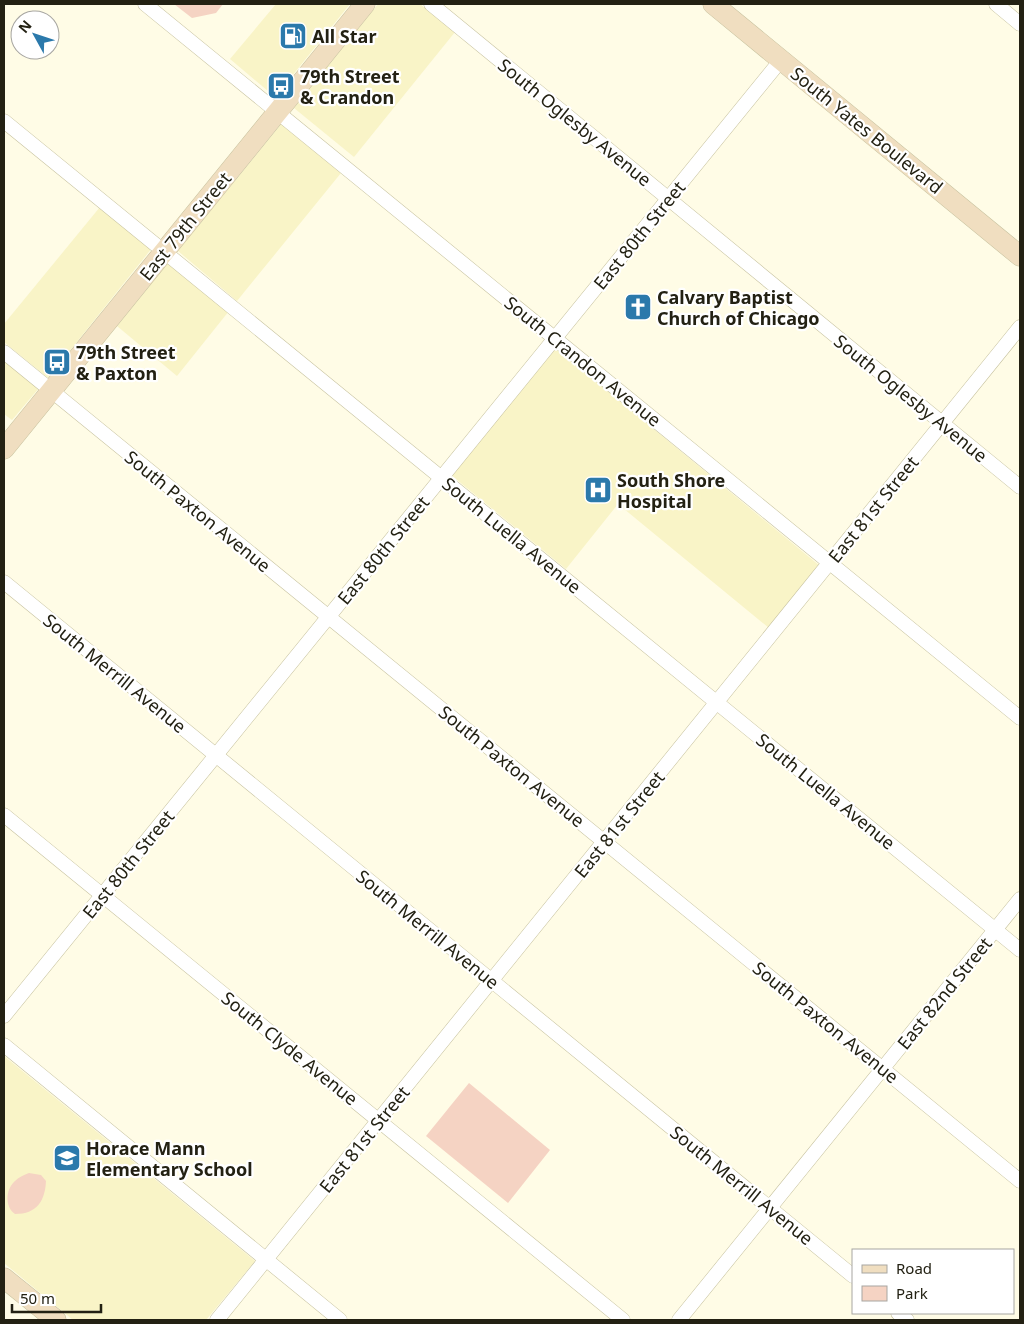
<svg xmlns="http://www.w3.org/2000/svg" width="1024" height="1324" viewBox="0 0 1024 1324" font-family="'Noto Sans',sans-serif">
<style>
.built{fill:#f9f4c7}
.green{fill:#f5d3c3}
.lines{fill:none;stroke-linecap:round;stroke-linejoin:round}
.street-casing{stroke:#c6c19e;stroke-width:15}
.secondary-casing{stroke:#c6c19e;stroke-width:21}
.street{stroke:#fff;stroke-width:14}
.secondary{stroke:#f0dec0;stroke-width:20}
.labels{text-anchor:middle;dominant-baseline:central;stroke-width:4.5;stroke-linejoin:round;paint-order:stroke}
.poi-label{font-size:18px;font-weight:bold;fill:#232113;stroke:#fff;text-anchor:start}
.street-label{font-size:18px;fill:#232113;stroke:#fff}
</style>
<rect width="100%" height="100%" fill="#fffce6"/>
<!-- built -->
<g class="built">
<polygon points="276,4 350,4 275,97 230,59"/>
<polygon points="378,4 420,4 455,32 354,157 294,108"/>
<polygon points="282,123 341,173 237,301 178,251"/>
<polygon points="100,207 152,248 48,378 4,342 4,324"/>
<polygon points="169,262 229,311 177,376 117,326"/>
<polygon points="554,347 820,566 769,628 618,504 566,569 451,475"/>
<polygon points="4,359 39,388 12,420 4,414"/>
<polygon points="4,1056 255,1261 206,1320 73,1320 4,1263"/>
</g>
<!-- green -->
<g class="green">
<polygon points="174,4 223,4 216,13 192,18"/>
<polygon points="469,1083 550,1150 508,1203 426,1136"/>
<path d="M29 1173 41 1175 46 1181C45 1201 37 1214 15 1214 5 1207 5 1190 15 1181 19 1177 24 1175 29 1173Z"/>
</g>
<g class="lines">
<!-- street casing -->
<g class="street-casing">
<g id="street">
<polyline points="145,4 1020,718"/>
<polyline points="431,4 1020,487"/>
<polyline points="996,4 1020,24"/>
<polyline points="4,121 1020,950"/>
<polyline points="4,352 1020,1181"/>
<polyline points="4,582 853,1276"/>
<polyline points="4,815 623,1320"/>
<polyline points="4,1016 781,60"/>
<polyline points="4,1045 340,1320"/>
<polyline points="898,1313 907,1320"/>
<polyline points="217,1320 1020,327"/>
<polyline points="679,1320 1020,899"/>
</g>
</g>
<!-- secondary casing -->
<g class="secondary-casing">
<g id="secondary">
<polyline points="713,4 1020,256"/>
<polyline points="4,449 365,4"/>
<polyline points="4,1278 56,1320"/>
</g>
</g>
<!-- street -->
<use href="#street" class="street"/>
<!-- secondary -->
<use href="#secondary" class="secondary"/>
</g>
<!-- icons -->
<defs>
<g id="fuel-square" transform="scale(1.4375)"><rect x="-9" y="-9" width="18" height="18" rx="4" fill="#2b79ab" stroke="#fff"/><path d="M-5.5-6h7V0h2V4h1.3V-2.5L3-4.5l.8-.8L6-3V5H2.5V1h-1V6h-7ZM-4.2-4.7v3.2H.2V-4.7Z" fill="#fff"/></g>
<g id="bus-square" transform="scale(1.4375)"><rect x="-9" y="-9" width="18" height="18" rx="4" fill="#2b79ab" stroke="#fff"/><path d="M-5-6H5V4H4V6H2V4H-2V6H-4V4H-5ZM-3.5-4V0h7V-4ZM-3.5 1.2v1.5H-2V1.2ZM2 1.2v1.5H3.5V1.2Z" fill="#fff"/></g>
<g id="church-square" transform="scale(1.4375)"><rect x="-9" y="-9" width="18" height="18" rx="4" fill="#2b79ab" stroke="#fff"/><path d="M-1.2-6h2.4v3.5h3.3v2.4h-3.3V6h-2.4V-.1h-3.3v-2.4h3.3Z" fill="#fff"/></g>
<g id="hospital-square" transform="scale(1.4375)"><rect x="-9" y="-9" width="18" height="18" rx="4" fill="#2b79ab" stroke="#fff"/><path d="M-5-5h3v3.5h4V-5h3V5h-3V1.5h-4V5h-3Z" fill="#fff"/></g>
<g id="school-square" transform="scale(1.4375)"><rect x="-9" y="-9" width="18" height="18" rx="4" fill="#2b79ab" stroke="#fff"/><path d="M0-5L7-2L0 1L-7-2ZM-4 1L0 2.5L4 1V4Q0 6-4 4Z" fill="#fff"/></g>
</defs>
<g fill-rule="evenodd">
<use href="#fuel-square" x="293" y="36"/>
<use href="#bus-square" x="281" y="86"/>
<use href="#church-square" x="638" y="307"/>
<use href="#bus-square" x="57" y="362"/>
<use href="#hospital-square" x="598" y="490"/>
<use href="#school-square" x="67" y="1158"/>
</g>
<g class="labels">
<!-- poi labels -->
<g class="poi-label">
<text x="312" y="36">All Star</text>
<text x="300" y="76">79th Street<tspan x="300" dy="21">&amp; Crandon</tspan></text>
<text x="657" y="297">Calvary Baptist<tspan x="657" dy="21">Church of Chicago</tspan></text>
<text x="76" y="352">79th Street<tspan x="76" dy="21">&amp; Paxton</tspan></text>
<text x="617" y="480">South Shore<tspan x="617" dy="21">Hospital</tspan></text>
<text x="86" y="1148">Horace Mann<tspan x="86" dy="21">Elementary School</tspan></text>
</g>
<!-- street labels -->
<g class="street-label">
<text transform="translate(575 122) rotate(39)">South Oglesby Avenue</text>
<text transform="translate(867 130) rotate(39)">South Yates Boulevard</text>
<text transform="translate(185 226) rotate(-51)">East 79th Street</text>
<text transform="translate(639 235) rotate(-51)">East 80th Street</text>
<text transform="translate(583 361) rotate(39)">South Crandon Avenue</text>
<text transform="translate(911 398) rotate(39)">South Oglesby Avenue</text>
<text transform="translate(873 509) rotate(-51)">East 81st Street</text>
<text transform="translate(198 511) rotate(39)">South Paxton Avenue</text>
<text transform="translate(512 535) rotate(39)">South Luella Avenue</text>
<text transform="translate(383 550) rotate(-51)">East 80th Street</text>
<text transform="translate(115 673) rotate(39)">South Merrill Avenue</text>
<text transform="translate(512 766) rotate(39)">South Paxton Avenue</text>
<text transform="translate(826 791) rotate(39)">South Luella Avenue</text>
<text transform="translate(619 824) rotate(-51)">East 81st Street</text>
<text transform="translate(128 864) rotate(-51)">East 80th Street</text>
<text transform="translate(428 929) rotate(39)">South Merrill Avenue</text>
<text transform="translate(944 993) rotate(-51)">East 82nd Street</text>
<text transform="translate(826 1022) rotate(39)">South Paxton Avenue</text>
<text transform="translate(290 1048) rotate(39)">South Clyde Avenue</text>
<text transform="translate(364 1139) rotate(-51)">East 81st Street</text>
<text transform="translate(742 1185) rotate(39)">South Merrill Avenue</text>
</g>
</g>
<!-- border -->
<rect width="1024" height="1324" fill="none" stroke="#232113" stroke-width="10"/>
<!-- legend -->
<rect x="852" y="1249" width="162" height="65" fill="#ffffff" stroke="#a7a6a1"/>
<rect x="862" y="1265" width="25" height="8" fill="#f0dec0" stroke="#a7a6a1"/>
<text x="896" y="1274" font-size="15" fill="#232113">Road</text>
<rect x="862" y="1286" width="25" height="15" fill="#f5d3c3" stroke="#a7a6a1"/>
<text x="896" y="1299" font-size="15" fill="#232113">Park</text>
<!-- north arrow -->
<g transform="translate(35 35) rotate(310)"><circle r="24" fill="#ffffff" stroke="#a7a6a1"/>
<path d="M0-4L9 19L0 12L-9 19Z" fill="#2b79ab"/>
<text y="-8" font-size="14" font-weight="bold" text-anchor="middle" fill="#232113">N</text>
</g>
<!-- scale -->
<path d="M12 1304v8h89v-8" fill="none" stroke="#232113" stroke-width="2.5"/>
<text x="20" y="1304" font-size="15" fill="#232113" stroke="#ffffff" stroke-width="4" paint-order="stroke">50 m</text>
</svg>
